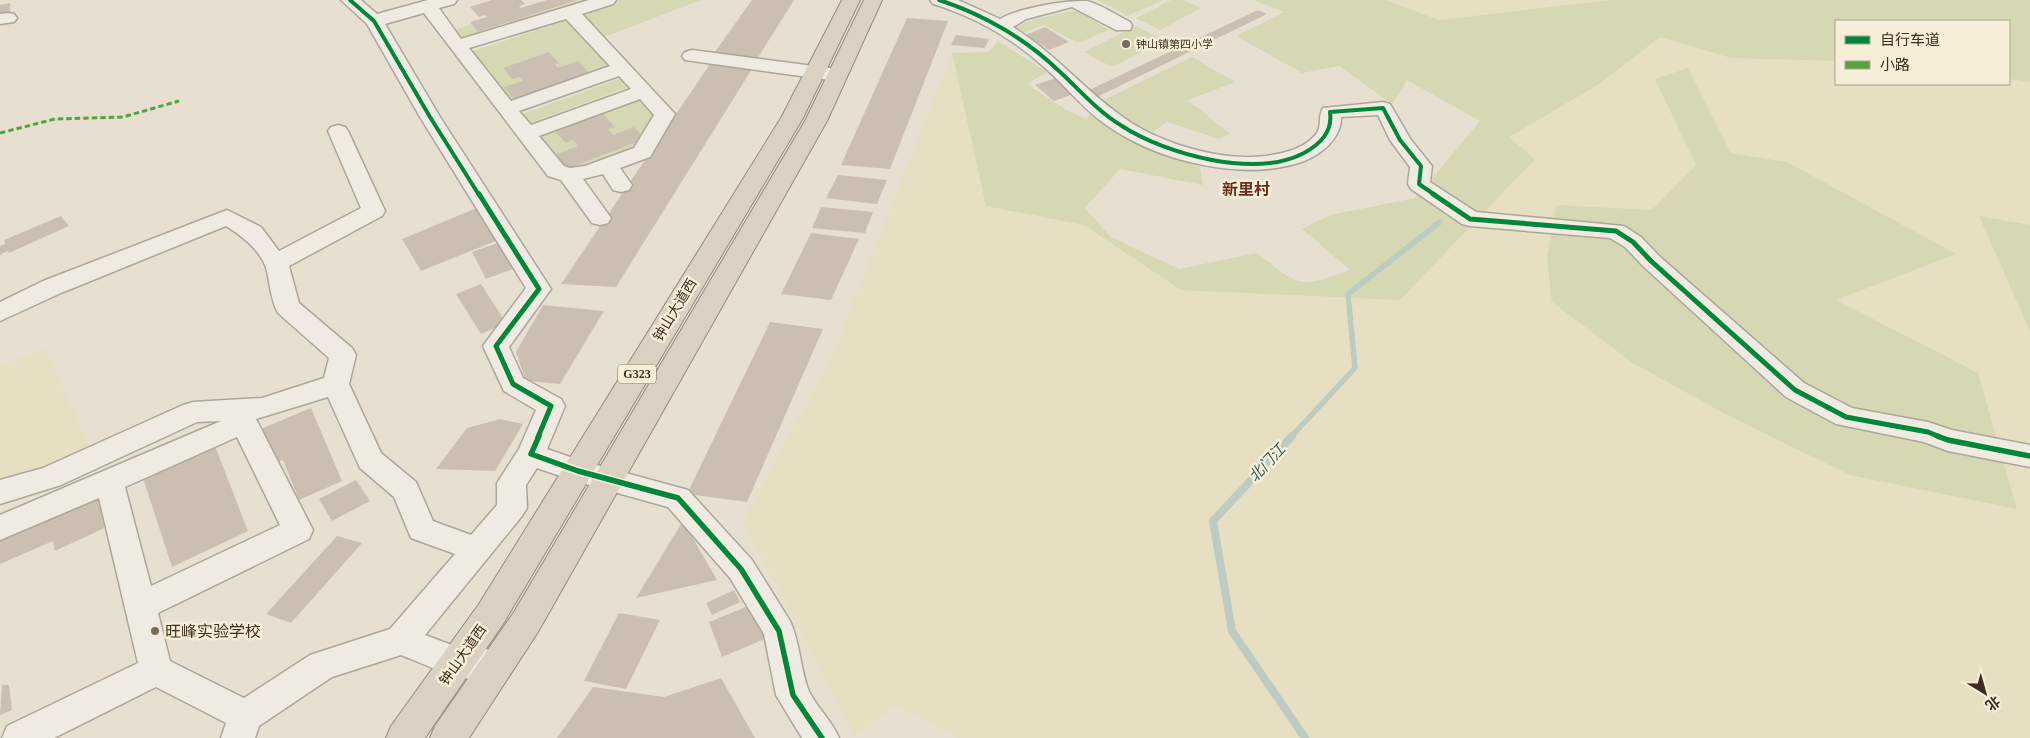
<svg xmlns="http://www.w3.org/2000/svg" width="2030" height="738" viewBox="0 0 2030 738" font-family="'Times New Roman','Noto Sans SC',serif">
<style>
.farmland{fill:#e6dfc2;fill-rule:evenodd}
.green{fill:#d6d7b3}
.lines{fill:none;stroke-linecap:round;stroke-linejoin:round}
.stream-far1{stroke:#bcccc2;stroke-width:5.5}
.stream{stroke:#bcccc2;stroke-width:8}
.building{fill:#cbbfb2}
.minor-casing{stroke:#ada599;stroke-width:3}
.highway-casing{stroke:#928b80;stroke-width:2}
.minor{fill:#efebe3;fill-rule:evenodd}
.highway{fill:#dad1c2;fill-rule:evenodd}
.quiet{stroke:#54a441;stroke-width:3;stroke-dasharray:5.5 3;stroke-linecap:butt}
.cycleway-far2-casing{stroke:#f7eed8;stroke-width:6}
.cycleway-far1-casing{stroke:#f7eed8;stroke-width:8}
.cycleway-casing{stroke:#f7eed8;stroke-width:9}
.cycleway-far2{stroke:#00873e;stroke-width:4}
.cycleway-far1{stroke:#00873e;stroke-width:5}
.cycleway{stroke:#00873e;stroke-width:5.5}
.poi-dot{fill:#786c5e;stroke:#f7eed8;stroke-width:2}
.labels{text-anchor:middle;dominant-baseline:central;stroke-width:5;stroke-linejoin:round;paint-order:stroke}
.far-poi-label{font-size:11px;fill:#3d2e20;stroke:#f7eed8;text-anchor:start}
.shield{fill:#f7eed8;stroke:#756857;stroke-width:1}
.shield-label{font-size:12px;font-weight:bold;fill:#3d2e20}
.street-label{font-size:14px;fill:#3d2e20;stroke:#f7eed8}
.water-label{font-size:15px;font-style:italic;fill:#2f5d5a;stroke:#f7eed8}
.quarter-label{font-size:16px;font-weight:bold;fill:#6b2e1e;stroke:#f7eed8}
.near-poi-label{font-size:16px;fill:#3d2e20;stroke:#f7eed8;text-anchor:start}
</style>
<rect width="100%" height="100%" fill="#e7e0d1"/>
<!-- farmland -->
<g class="farmland">
<polygon points="1386,0 1611,0 1439,20"/>
<path d="M1660 37 1731 58 1836 61V84H2009V79L2030 82V225L1980 217 2030 331V738H959L897 706 855 737 743 521 831 359 952 53 986 206 1084 225 1181 290 1400 300 1535 159 1508 137 1599 84ZM1688 68 1731 153 1787 162 1955 254 1836 300 1978 373 1850 475 1727 415 1633 363 1556 205 1653 210 1696 165 1655 79Z"/>
<polygon points="44,348 96,460 0,503 0,366"/>
</g>
<!-- green -->
<g class="green">
<polygon points="579,0 596,0 468,39 459,37 455,30 472,24 479,32"/>
<polygon points="613,0 701,0 604,37 577,11"/>
<polygon points="1098,0 1163,0 1128,16"/>
<polygon points="1171,0 1184,0 1201,8 1160,30 1136,18"/>
<path d="M1254 0H1386L1439 20 1611 0H2030V82L2009 79V21H1836V61L1731 58 1660 37 1599 84 1509 137 1535 159 1400 300 1181 290 1084 225 986 206 952 53 989 52 998 41 1047 72 1027 84 1065 109 1086 119 1099 102 1192 57 1235 82 1188 100 1230 134 1219 139 1167 122 1139 142 1200 167 1203 185 1120 169 1085 208 1111 237 1179 269 1257 253C1301 287 1297 289 1350 270L1302 229 1330 215 1415 198 1480 121 1407 80 1392 104 1339 66 1302 73 1236 36 1284 12Z"/>
<polygon points="1076,10 1109,30 1078,43 1044,25 1017,35 1013,29 1031,20"/>
<polygon points="568,20 613,68 514,100 506,97 470,52"/>
<polygon points="1136,26 1164,40 1112,67 1084,52"/>
<polygon points="1688,68 1731,153 1787,162 1956,254 1836,300 1978,373 2017,509 1850,475 1727,415 1633,363 1552,302 1547,259 1556,205 1652,210 1696,165 1655,79"/>
<polygon points="622,78 631,86 527,124 519,115"/>
<polygon points="644,96 661,115 639,150 581,170 563,170 540,142 546,132"/>
<polygon points="1979,216 2030,225 2030,331"/>
</g>
<g class="lines">
<!-- stream-far1 -->
<polyline class="stream-far1" points="1291,437 1355,368 1348,294 1440,222"/>
<!-- stream -->
<polyline class="stream" points="1292,436 1213,521 1232,631 1305,738"/>
</g>
<!-- building -->
<g class="building">
<polygon points="492,0 521,0 525,4 519,6 521,8 547,0 578,0 478,32 470,22 487,17 485,15 479,17 470,7"/>
<polygon points="752,0 794,0 757,59 712,56"/>
<polygon points="10,3 10,12 0,14 0,5"/>
<polygon points="1258,10 1267,14 1097,97 1087,91"/>
<polygon points="907,18 948,21 890,169 841,165"/>
<polygon points="1045,27 1069,42 1049,50 1026,35"/>
<polygon points="956,35 989,39 985,48 951,45"/>
<polygon points="549,52 559,63 555,64 558,68 578,61 589,73 514,99 504,87 523,81 520,77 512,79 503,68"/>
<polygon points="710,64 752,69 616,287 561,284"/>
<polygon points="1056,78 1076,93 1054,101 1035,85"/>
<polygon points="603,114 615,127 608,129 613,135 634,127 645,139 566,169 555,155 578,146 573,140 566,143 555,131"/>
<polygon points="838,175 887,180 877,204 826,198"/>
<polygon points="479,207 498,240 421,271 402,239"/>
<polygon points="821,207 873,212 865,233 812,228"/>
<polygon points="61,216 69,226 9,253 7,251 0,255 0,246 5,244 4,240"/>
<polygon points="811,233 859,239 831,300 781,294"/>
<polygon points="498,243 513,269 486,279 472,252"/>
<polygon points="481,284 506,323 481,334 456,294"/>
<polygon points="543,305 604,311 560,384 526,381 516,352"/>
<polygon points="770,322 823,329 747,502 687,494"/>
<polygon points="311,408 342,481 299,500 283,460 273,464 261,429"/>
<polygon points="500,419 523,424 495,471 436,469 467,428"/>
<polygon points="213,441 248,531 172,567 141,472"/>
<polygon points="356,480 370,501 332,521 319,499"/>
<polygon points="101,492 111,525 55,551 53,541 0,564 0,535"/>
<polygon points="683,521 717,580 636,598"/>
<polygon points="337,536 362,543 291,623 266,614"/>
<polygon points="734,590 740,602 712,615 706,603"/>
<polygon points="756,603 769,637 722,657 709,622"/>
<polygon points="619,613 660,620 626,689 584,681"/>
<polygon points="721,678 755,738 557,738 593,687 664,697"/>
<polygon points="2,685 9,685 12,710 0,715"/>
</g>
<g class="lines">
<!-- minor casing -->
<g class="minor-casing">
<g id="minor">
<path d="M341 0H361L377 14 428 0H457L454 4 439 8 461 39 589 0H616L613 4 582 14 675 114 650 157 620 168 632 185 629 190 621 192 613 190 603 174 583 179 611 218 608 223 600 225 592 223 561 180 548 176 424 13 385 24 440 117 551 289 509 347 523 378 561 399 565 406 547 449 582 461 688 490 752 560 790 621C800 642 800 667 808 689 815 706 832 720 839 738H802L776 695 764 634 730 578 668 507 578 482 537 468 526 485 527 508 522 516 425 635 457 647 497 650 509 654 513 665 509 676C473 689 434 668 401 655L332 677 259 726 255 738H221L226 723 156 687 54 738H2L7 726 138 663 99 498 0 540V515L221 421 197 422 61 485 0 504V480L43 468 183 405 193 402 262 398 324 378 329 358 278 313C271 301 270 285 267 271 262 251 242 236 226 226L61 293 0 321V302L43 281 227 210 261 227 279 251 361 208 328 131 331 127 338 125 345 127 348 131 385 211 382 216 289 266 299 303 352 348 356 355 349 384 381 453 416 482 433 521 471 535 497 505V483L519 449 536 410 504 391 483 346 526 288 420 117 367 24ZM566 19 610 66 511 101 469 48ZM619 76 631 89 531 125 519 111ZM640 99 654 115 634 148 585 166 570 168 564 166 539 136ZM328 397 360 468 394 497 411 538 455 554 390 629 310 655 244 698 170 661 158 613 309 539 313 530 256 419ZM237 437 280 525 151 586 125 487Z"/>
<path d="M930 0H958L1000 19C1019 8 1065 0 1087 1 1102 5 1116 15 1130 22L1132 26 1130 30H1116L1072 7 1026 19 1013 27C1054 53 1079 84 1116 112 1153 142 1219 162 1266 156 1285 153 1305 149 1317 133 1322 124 1318 115 1323 108L1383 102 1390 104 1411 140 1432 166 1430 182 1476 212 1624 226 1641 237 1659 256 1804 383 1852 408 1928 422 1952 430 2030 445V467L1948 451 1924 442 1836 424 1786 397 1643 266 1625 247 1610 238 1470 226 1462 224 1411 189 1408 184 1410 167 1390 140 1378 115 1341 117C1342 137 1322 154 1304 161 1244 183 1156 161 1105 124 1082 108 1065 85 1044 67 1012 38 973 16 933 4Z"/>
<polygon points="8,13 14,14 17,18 14,22 0,24 0,14"/>
<polygon points="692,50 837,69 844,71 847,75 844,79 837,81 685,60 682,56 685,52"/>
</g>
</g>
<!-- highway casing -->
<g class="highway-casing">
<g id="highway">
<polygon points="842,0 860,0 803,118 503,624 425,738 386,738 391,726 479,604 781,118"/>
<polygon points="864,0 882,0 827,121 538,632 469,738 430,738 435,726 514,612 805,121"/>
</g>
</g>
<!-- minor -->
<use href="#minor" class="minor"/>
<!-- highway -->
<use href="#highway" class="highway"/>
<!-- quiet -->
<polyline class="quiet" points="0,133 55,119 123,117 179,101"/>
<!-- cycleway-far2 casing -->
<g class="cycleway-far2-casing">
<g id="cycleway-far2">
<polyline points="350,0 374,21 430,117 479,195"/>
<path d="M939 0C983 14 1026 39 1059 71 1080 90 1098 112 1122 126 1165 154 1255 179 1304 153 1320 144 1333 132 1330 112L1383 108 1400 140 1421 166 1419 184 1435 195"/>
</g>
</g>
<!-- cycleway-far1 casing -->
<g class="cycleway-far1-casing">
<g id="cycleway-far1">
<polyline points="479,194 539,289 496,346 513,384 551,406 538,437"/>
<polyline points="1433,194 1470,219 1616,231 1633,242 1651,261 1795,390 1846,417 1928,432 1940,437"/>
</g>
</g>
<!-- cycleway casing -->
<g class="cycleway-casing">
<g id="cycleway">
<polyline points="539,436 531,454 578,471 678,498 741,569 779,631 793,695 822,738"/>
<polyline points="1937,436 1948,440 2030,456"/>
</g>
</g>
<!-- cycleway-far2 -->
<use href="#cycleway-far2" class="cycleway-far2"/>
<!-- cycleway-far1 -->
<use href="#cycleway-far1" class="cycleway-far1"/>
<!-- cycleway -->
<use href="#cycleway" class="cycleway"/>
</g>
<!-- markers -->
<g class="poi-dot">
<circle cx="1126" cy="44" r="5"/>
<circle cx="155" cy="631" r="5"/>
</g>
<g class="labels">
<!-- far-poi labels -->
<g class="far-poi-label">
<text x="1136" y="44">钟山镇第四小学</text>
</g>
<!-- shield labels -->
<rect class="shield" x="618" y="364.5" width="38" height="19" rx="4"/>
<g class="shield-label">
<text x="637" y="374">G323</text>
</g>
<!-- street labels -->
<g class="street-label">
<text transform="translate(675 310) rotate(-59)">钟山大道西</text>
<text transform="translate(463 655) rotate(-55)">钟山大道西</text>
</g>
<!-- water labels -->
<g class="water-label">
<text transform="translate(1267 463) rotate(-47)">北门江</text>
</g>
<!-- quarter labels -->
<g class="quarter-label">
<text x="1246" y="189">新里村</text>
</g>
<!-- near-poi labels -->
<g class="near-poi-label">
<text x="165" y="631">旺峰实验学校</text>
</g>
</g>
<!-- legend -->
<rect x="1835" y="20" width="175" height="65" fill="#f7eed8" stroke="#ada18e"/>
<rect x="1845" y="36" width="25" height="8" fill="#00873e" stroke="#ada18e"/>
<text x="1880" y="45" font-size="15" fill="#3d2e20">自行车道</text>
<rect x="1845" y="61" width="25" height="8" fill="#54a441" stroke="#ada18e"/>
<text x="1880" y="70" font-size="15" fill="#3d2e20">小路</text>
<!-- north arrow -->
<g transform="translate(1985 693) rotate(143)" stroke="#f7eed8" stroke-width="4" paint-order="stroke">
<path d="M0-4L9 19L0 12L-9 19Z" fill="#3d2e20"/>
<text y="-8" font-size="14" font-weight="bold" text-anchor="middle" fill="#3d2e20">北</text>
</g>
</svg>
